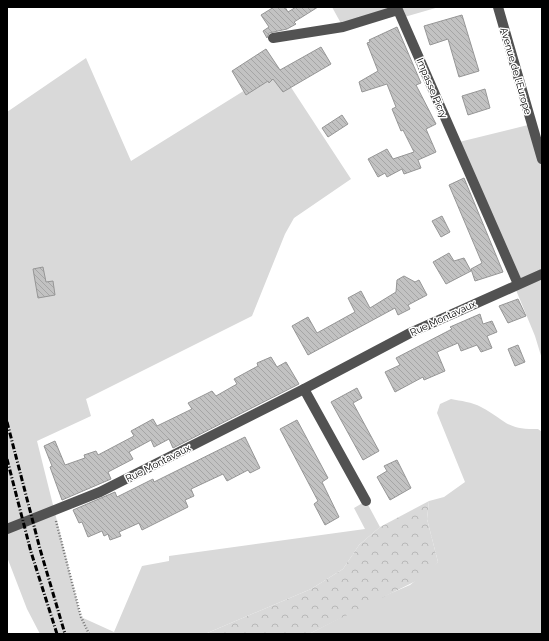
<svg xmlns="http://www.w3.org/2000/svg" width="549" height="641" viewBox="0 0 549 641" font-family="Raleway,sans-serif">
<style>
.green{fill:#d9d9d9}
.forest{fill:url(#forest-crowns)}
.building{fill:url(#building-back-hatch);stroke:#969696}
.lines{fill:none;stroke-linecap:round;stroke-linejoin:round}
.path{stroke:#747474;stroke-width:2.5;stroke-dasharray:1 2;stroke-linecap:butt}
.minor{stroke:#525252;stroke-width:10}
.rail{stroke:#000;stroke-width:3;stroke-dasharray:6 2 1 2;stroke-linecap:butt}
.labels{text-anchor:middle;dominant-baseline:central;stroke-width:3;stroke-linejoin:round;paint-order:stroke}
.street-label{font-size:10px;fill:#000;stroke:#fff}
</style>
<defs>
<pattern id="forest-crowns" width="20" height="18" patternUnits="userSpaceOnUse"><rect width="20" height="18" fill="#d9d9d9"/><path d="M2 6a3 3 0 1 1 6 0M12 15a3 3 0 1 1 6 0" fill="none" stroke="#b8b8b8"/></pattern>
<pattern id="building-back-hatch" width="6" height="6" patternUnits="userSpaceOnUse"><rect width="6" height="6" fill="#c2c2c2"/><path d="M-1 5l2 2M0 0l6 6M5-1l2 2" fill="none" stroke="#a5a5a5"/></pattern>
</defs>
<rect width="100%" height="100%" fill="#fff"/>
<!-- green -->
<g class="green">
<polygon points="332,7 439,7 401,18 398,10 343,27"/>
<polygon points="86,58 131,161 279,69 351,179 294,218 285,234 252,316 86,399 91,416 37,441 81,617 114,632 142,566 169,561 169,556 365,529 354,508 366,501 380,527 359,545 343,569 311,589 205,634 40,634 27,609 7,557 7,112"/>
<polygon points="532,124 542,159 542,359 535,336 455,143"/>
<path d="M451 399C461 401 472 402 481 407 506 420 505 430 538 429L542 432V634H309L375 600 410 585 438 562 427 519 429 501 444 497 465 482 437 413 440 404Z"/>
</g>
<!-- forest -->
<polygon class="forest" points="429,501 427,519 438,562 426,576 309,634 205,634 311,589 343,569 359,545 380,527"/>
<!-- building -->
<g class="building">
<polygon points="274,7 285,7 288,12 296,7 318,7 294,22 296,24 287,29 269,33 267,38 263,31 269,27 261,15"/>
<polygon points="462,15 479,71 459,77 448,39 430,45 424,26"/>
<polygon points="397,27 421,83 416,85 436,124 426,129 436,152 418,160 421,168 404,174 402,169 387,177 385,173 378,177 368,159 387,149 393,159 414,152 403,130 401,131 392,109 396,107 387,84 362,92 359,82 378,71 367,43 370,42 369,40"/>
<polygon points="321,47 331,64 283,92 273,79 269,83 268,81 246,95 232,71 266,49 280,70"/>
<polygon points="485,89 490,108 468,115 462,96"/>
<polygon points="342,115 348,124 328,137 322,128"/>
<polygon points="464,178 503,272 475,281 471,269 482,263 449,185"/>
<polygon points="442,216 450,232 441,237 432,221"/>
<polygon points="449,253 454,261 464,258 471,271 446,284 433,262"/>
<polygon points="43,267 46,282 53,281 55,295 38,298 33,269"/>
<polygon points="404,276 415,282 419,280 427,295 408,305 410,309 398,315 395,308 308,355 292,326 308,317 317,333 355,312 348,298 361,291 370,308 396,292 397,280"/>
<polygon points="518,299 526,316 508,323 499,306"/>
<polygon points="480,314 483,324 492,321 497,332 487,336 492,348 481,352 477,345 461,351 458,343 437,352 445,371 424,380 423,377 395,392 385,372 400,365 396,358 452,329 450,327"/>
<polygon points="518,345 525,362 515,366 508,349"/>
<polygon points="271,357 277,367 286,362 299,384 173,448 169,439 154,447 151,440 129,452 133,459 108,472 111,479 62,500 50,467 52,466 44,446 55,441 65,465 85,458 84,455 96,451 98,455 134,436 131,431 153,419 157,426 192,409 188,403 212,391 216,396 237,384 234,379 258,366 257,363"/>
<polygon points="357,388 362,398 353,403 379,451 363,460 331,402"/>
<polygon points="297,420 328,478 322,482 339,517 325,525 314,504 318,501 280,429"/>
<polygon points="245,437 260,468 250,473 248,470 227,481 223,474 191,489 194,496 185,500 188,507 142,530 139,523 119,532 121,536 110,540 108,534 104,536 102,531 88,537 82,522 79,523 73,510 115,492 117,497 153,479 154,482"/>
<polygon points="397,460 411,488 390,500 377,477 387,471 384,466"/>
</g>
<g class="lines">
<!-- path -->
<polyline class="path" points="56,521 81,617 89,634"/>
<!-- minor -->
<g class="minor">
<polyline points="498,7 542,159"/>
<polyline points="273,38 343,27 398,10 518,284"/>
<polyline points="304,389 366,501"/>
<polyline points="7,529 100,492 304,389 412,332 542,274"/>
</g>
<!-- rail -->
<g class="rail">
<polyline points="7,422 40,549 65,634"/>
<polyline points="7,459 31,552 57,634"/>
</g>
</g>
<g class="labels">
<!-- street labels -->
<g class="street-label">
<text transform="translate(516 71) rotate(74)">Avenue de l'Europe</text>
<text transform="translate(432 88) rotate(67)">Impasse Picry</text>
<text transform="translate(443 318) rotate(-25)">Rue Montavaux</text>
<text transform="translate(158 463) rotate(-27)">Rue Montavaux</text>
</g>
</g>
<!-- border -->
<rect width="549" height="641" fill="none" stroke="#000000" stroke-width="16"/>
</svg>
